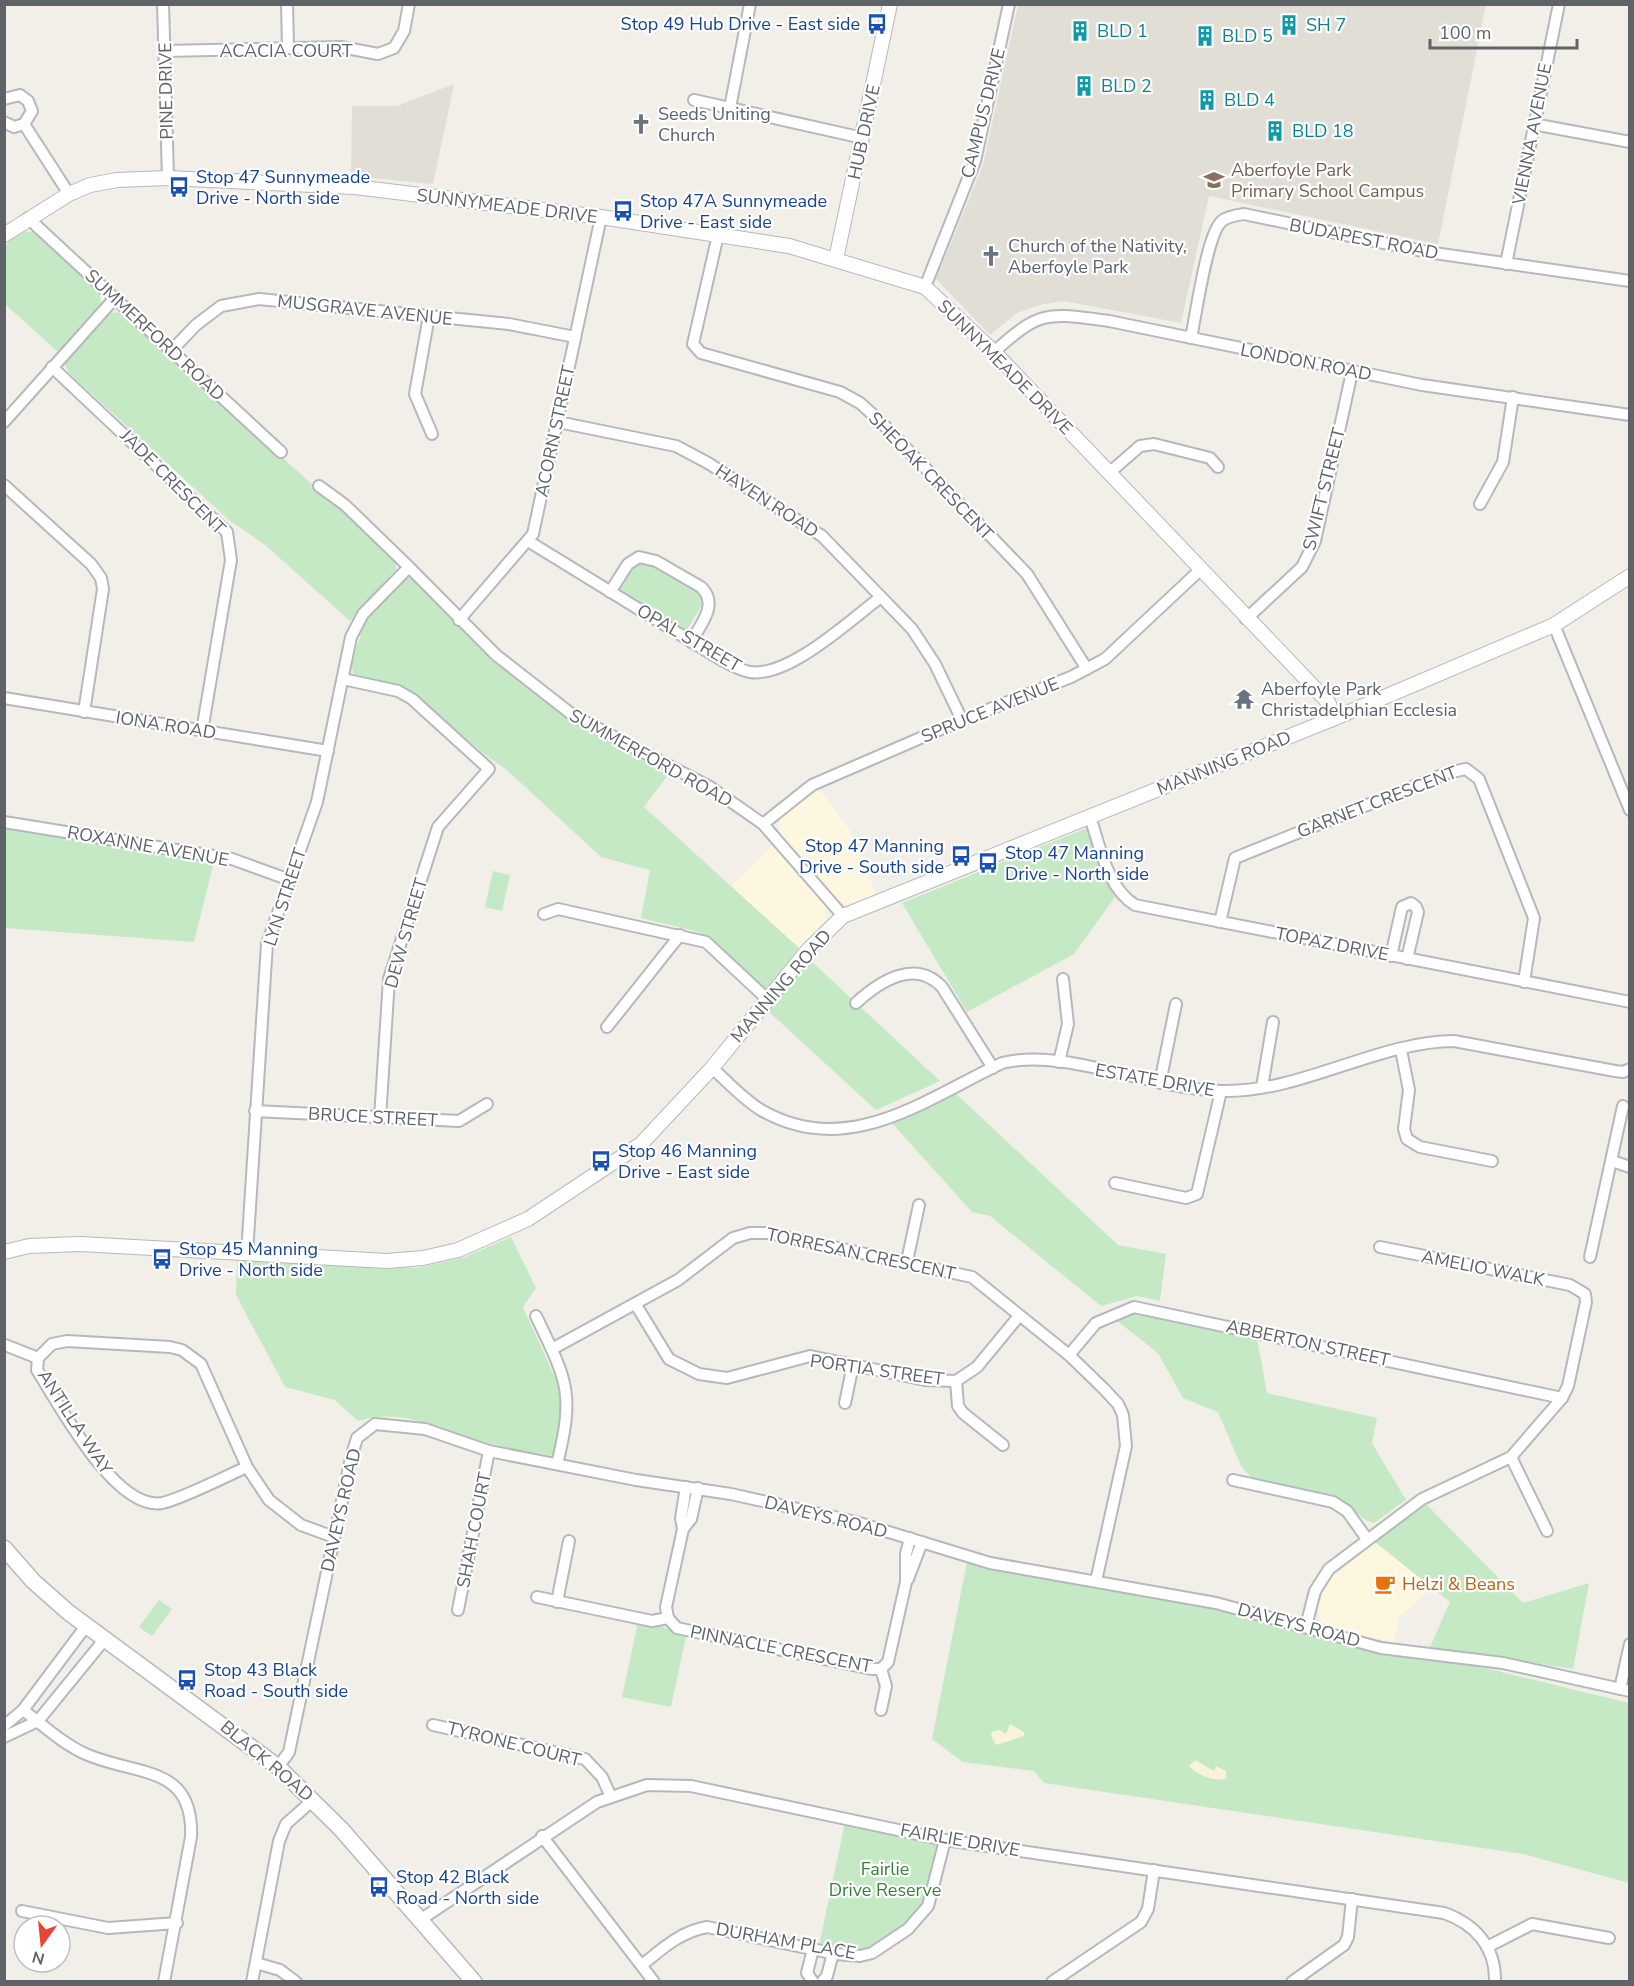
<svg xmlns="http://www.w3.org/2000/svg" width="1634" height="1986" viewBox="0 0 1634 1986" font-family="'Nunito Sans',sans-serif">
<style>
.commercial{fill:#fef7e0}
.education{fill:#e1ded6}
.green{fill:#c5e8c5}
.sand{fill:#fbf3d9}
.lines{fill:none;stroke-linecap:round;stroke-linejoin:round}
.minor-casing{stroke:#b5b8bc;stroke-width:14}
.tertiary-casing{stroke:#b5b8bc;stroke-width:16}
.secondary-casing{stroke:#b6babf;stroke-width:18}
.minor{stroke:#fff;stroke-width:10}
.tertiary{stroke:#fff;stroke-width:14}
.secondary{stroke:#fff;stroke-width:15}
.labels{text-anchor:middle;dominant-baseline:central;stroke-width:4.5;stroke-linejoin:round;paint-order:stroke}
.transit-label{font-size:18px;fill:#164399;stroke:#fff;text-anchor:start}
.culture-label{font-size:18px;fill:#0d838f;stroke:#fff;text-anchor:start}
.street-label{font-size:18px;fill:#5f6368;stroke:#fff}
.worship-label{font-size:18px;fill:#5b616d;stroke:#fff;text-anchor:start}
.education-label{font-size:18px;fill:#785e54;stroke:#fff;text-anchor:start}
.food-label{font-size:18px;fill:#c56008;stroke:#fff;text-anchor:start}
.park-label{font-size:18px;fill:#348238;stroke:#fff}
</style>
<rect width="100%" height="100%" fill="#f1efe8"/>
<!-- commercial -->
<g class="commercial">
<polygon points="819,789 849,829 876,894 848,905 839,902 779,833 779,819"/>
<polygon points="773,845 825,905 827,919 799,948 731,886"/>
<polygon points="1375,1542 1432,1588 1400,1616 1393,1642 1331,1628 1322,1622 1318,1613 1322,1591 1332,1577"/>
</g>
<!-- education -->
<g class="education">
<polygon points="1018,5 1486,5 1438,244 1209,196 1181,323 1064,301 1043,304 1017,313 990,335 936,279 983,165"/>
<polygon points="454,84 433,184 351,176 352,106 397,106"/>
</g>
<!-- green -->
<g class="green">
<polygon points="19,231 34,232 100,294 101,307 58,352 5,304 4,247"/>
<polygon points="121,312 396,560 396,569 350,621 264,544 230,521 70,374 65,365 67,360 111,313"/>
<polygon points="639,563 649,563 697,592 702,599 701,606 685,633 618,591 633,568"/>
<polygon points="401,578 412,578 491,660 569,718 668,775 644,807 799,948 766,989 710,938 695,931 641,918 650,870 601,857 507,770 488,757 409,690 354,674 351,665 366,618"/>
<polygon points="5,828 214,862 194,942 5,928"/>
<polygon points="1087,828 1115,897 1074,954 967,1012 902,903"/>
<polygon points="493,871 510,875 502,911 485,907"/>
<polygon points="810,960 940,1081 876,1110 767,1010"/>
<polygon points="954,1092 1118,1245 1166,1254 1160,1301 1137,1296 1101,1306 990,1216 972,1212 892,1123"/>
<path d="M511 1237 536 1288 523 1307 562 1393 561 1418 553 1456C530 1452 506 1448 484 1442 441 1430 403 1407 358 1421L335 1400 285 1387 236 1295 237 1259 418 1268 465 1257Z"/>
<path d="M1137 1312 1257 1338 1267 1393 1377 1418 1372 1443 1406 1500 1374 1523C1358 1519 1351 1504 1336 1496L1251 1477 1241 1466 1218 1412 1183 1398 1158 1353 1116 1320Z"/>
<polygon points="1426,1504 1523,1603 1589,1583 1573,1669 1430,1647 1450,1602 1375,1542"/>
<polygon points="967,1562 1210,1601 1629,1703 1629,1883 1523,1854 1044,1783 1034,1771 963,1762 932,1739"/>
<polygon points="159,1600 172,1609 152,1636 139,1627"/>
<polygon points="638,1622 687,1632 671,1707 622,1697"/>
<polygon points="846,1818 945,1840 928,1906 872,1953 818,1950"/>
</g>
<!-- sand -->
<g class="sand">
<polygon points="1010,1724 1024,1732 1024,1736 996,1745 991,1736 992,1732 999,1730 1006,1734"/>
<path d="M1195 1760 1214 1771 1216 1766 1226 1771V1779C1213 1781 1199 1776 1189 1766Z"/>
</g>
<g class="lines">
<!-- minor casing -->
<g class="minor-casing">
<g id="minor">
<polyline points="163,4 168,178"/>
<polyline points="287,4 288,48"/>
<polyline points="165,51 341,47 378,54 394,48 404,31 409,4"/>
<polyline points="4,99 20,95 28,101 32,111 24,124 14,127 4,122"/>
<polyline points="694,100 863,138"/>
<polyline points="730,108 750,4"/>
<polyline points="24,124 69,194"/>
<polyline points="1533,124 1630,142"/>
<polyline points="28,218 281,452"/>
<polyline points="718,235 693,344 701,353 840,392 860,403 881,422 1027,574 1087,669"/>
<polyline points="1506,264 1559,4"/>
<polyline points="925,287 975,161 1009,4"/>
<polyline points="429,316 415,394 432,434"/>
<path d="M1191 338C1196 315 1207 233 1222 221 1228 216 1237 215 1244 214L1427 252 1630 281"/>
<polyline points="172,350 196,325 221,306 259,299 509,324 575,337"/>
<path d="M994 352C1041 309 1048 313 1109 321L1422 385 1630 415"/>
<polyline points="52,367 227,532 231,560 202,731"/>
<polyline points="4,422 115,298"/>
<polyline points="558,422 676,446 708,463 822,536 912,629 935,664 962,720"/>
<polyline points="1109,473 1140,446 1154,444 1210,458 1218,467"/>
<polyline points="4,485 91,564 101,578 103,589 84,712"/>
<polyline points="319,486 345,505 409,567 496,655 574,716 710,787 763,824 843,916"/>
<polyline points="1480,504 1503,462 1513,397"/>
<path d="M528 541 720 659C729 664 739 670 750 672 789 678 850 620 881 597"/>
<path d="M610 592 628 564 639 557 656 561 701 587C719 604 701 624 691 642"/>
<polyline points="1246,619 1302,567 1315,541 1352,372"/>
<polyline points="459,620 533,534 601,217"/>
<polyline points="1554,625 1630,810"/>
<polyline points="343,679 398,691 412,699 489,769 438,827 389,979 380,1118"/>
<polyline points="4,698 328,751"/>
<path d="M1090 817C1100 846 1107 888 1135 905L1630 1002"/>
<polyline points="4,822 232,859 290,880"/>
<polyline points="763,824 812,785 962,720 1071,677 1105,659 1200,570"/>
<polyline points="544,914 558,909 706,942 767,999"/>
<polyline points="1220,922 1235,858 1447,773 1466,769 1479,779 1534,918 1524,982"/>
<polyline points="1391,956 1402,907 1411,903 1416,907 1418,912 1407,959"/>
<path d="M856 1003C879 982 915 958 942 987L993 1068"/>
<polyline points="607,1027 680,935"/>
<polyline points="1401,1050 1409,1090 1404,1129 1407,1139 1420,1147 1492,1161"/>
<polyline points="1059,1062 1068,1024 1063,979"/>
<path d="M712 1068C728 1082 743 1099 761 1110 847 1160 924 1100 1002 1063 1066 1047 1158 1092 1227 1091 1303 1091 1381 1041 1454 1041L1615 1071 1623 1072 1630 1069"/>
<polyline points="1160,1083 1176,1004"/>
<polyline points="1262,1087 1273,1022"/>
<polyline points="255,1111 459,1121 487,1104"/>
<polyline points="1612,1161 1630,1167"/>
<polyline points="1115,1183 1186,1198 1197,1194 1221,1091"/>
<polyline points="247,1253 267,944 317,802 351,637 363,614 409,567"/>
<polyline points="1590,1257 1623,1106"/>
<polyline points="907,1261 919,1205"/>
<polyline points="636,1305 669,1359 699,1374 727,1378 810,1356 925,1380 956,1381 977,1367 1019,1316"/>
<path d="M536 1316C567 1381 575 1392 557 1464"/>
<polyline points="5,1345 38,1358"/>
<polyline points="552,1349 678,1280 733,1238 750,1233 769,1233 972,1277 1069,1355 1104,1389 1118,1404 1123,1415 1126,1446 1096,1581"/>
<polyline points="1069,1355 1096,1323 1134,1307 1562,1398"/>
<polyline points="956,1381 958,1406 963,1413 1003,1445"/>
<polyline points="845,1403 853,1365"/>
<polyline points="1511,1457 1547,1531"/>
<path d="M247 1467C226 1476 182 1499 162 1503 115 1511 59 1404 37 1370L38 1358 52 1344 67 1341 170 1347 182 1350 201 1364 247 1467 269 1500 301 1525 334 1537"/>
<polyline points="1233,1480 1333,1502 1347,1511 1367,1539"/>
<polyline points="686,1487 681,1518 683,1529 666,1607 668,1618 677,1628 872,1669 881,1669 888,1662 906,1582 906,1554 910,1538"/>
<polyline points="683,1529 691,1519 698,1488"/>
<polyline points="908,1579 922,1542"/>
<polyline points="537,1597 652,1621 668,1618"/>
<polyline points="557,1602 569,1541"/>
<polyline points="458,1610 489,1451"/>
<polyline points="1306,1626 1315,1591 1329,1569 1422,1499 1511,1457 1562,1398 1568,1386 1586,1302 1585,1294 1570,1285 1380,1247"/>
<polyline points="1620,1689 1630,1644"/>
<path d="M23 1710C43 1725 64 1745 88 1755 138 1776 194 1765 191 1837L164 1982"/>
<polyline points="881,1710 886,1686 881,1669"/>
<polyline points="433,1725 585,1759 602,1777 611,1797"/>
<polyline points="4,1726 23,1710 86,1626"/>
<polyline points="4,1737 38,1721 104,1640"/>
<polyline points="278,1767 289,1752 351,1458 357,1438 375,1424 425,1429 489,1451 636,1480 731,1494 856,1522 990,1563 1216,1603 1381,1648 1503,1663 1630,1691"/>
<polyline points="542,1836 654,1982"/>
<polyline points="22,1911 108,1928 177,1923"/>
<path d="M420 1920 597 1802 647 1785 691 1786 945 1840 1444 1913C1475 1924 1496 1947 1495 1982"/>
<polyline points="1487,1947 1532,1924 1609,1938"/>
<polyline points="256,1963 280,1970 296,1982"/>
<path d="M642 1965C663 1948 680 1932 707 1927L836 1954 860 1956 872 1953 908 1929 928 1906 945 1840"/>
<polyline points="252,1982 279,1841 286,1824 313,1800"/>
<polyline points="813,1982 807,1973 813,1949"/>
<polyline points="822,1982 827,1976 833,1953"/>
<polyline points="1052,1982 1141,1922 1148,1909 1154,1870"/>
<polyline points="1292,1982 1344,1945 1348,1937 1352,1899"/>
</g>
</g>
<!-- tertiary casing -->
<g class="tertiary-casing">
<g id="tertiary">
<polyline points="4,235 69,194 90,185 117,180 168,178 355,187 601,217 789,246 925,287 994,352 1328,702 1335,718"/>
<polyline points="836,259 890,4"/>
<polyline points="4,1252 29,1246 80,1244 387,1261 423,1258 458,1250 528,1219 641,1144 712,1068 808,950 843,916 1335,718 1554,625 1630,576"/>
</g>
</g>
<!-- secondary casing -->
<g class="secondary-casing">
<polyline id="secondary" points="4,1548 33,1581 68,1612 278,1767 341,1829 474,1982"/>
</g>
<!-- minor -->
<use href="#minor" class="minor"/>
<!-- tertiary -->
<use href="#tertiary" class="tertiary"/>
<!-- secondary -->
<use href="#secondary" class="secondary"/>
</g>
<!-- icons -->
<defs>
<g id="bus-bare" transform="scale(1.62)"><path d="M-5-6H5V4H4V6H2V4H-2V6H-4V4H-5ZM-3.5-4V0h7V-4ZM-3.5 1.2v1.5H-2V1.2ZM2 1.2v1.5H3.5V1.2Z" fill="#1a4fb4" stroke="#fff" stroke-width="2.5" paint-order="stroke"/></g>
<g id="building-bare" transform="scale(1.62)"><path d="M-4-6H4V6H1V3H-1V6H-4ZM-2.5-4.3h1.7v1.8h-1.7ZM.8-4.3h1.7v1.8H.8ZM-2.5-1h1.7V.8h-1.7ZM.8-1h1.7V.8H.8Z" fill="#0f9aa8" stroke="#fff" stroke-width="2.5" paint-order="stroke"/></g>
<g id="church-bare" transform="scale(1.62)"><path d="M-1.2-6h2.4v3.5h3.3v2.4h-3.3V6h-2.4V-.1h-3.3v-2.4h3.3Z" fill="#6b7280" stroke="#fff" stroke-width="2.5" paint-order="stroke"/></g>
<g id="school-bare" transform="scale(1.62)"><path d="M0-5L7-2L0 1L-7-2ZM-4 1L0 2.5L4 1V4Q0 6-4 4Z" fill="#8d6e63" stroke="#fff" stroke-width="2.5" paint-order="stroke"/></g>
<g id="temple-bare" transform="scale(1.62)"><path d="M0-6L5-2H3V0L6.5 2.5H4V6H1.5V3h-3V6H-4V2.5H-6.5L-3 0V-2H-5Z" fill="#6b7280" stroke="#fff" stroke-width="2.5" paint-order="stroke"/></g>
<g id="cafe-bare" transform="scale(1.62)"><path d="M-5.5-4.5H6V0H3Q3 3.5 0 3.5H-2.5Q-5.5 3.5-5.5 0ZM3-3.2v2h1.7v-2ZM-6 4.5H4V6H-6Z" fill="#e8710a" stroke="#fff" stroke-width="2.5" paint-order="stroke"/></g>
</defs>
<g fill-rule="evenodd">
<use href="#bus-bare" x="877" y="24"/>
<use href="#building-bare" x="1289" y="25"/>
<use href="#building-bare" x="1080" y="31"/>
<use href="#building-bare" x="1205" y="36"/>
<use href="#building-bare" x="1084" y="86"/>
<use href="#building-bare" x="1207" y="100"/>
<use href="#church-bare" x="641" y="124"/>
<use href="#building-bare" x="1275" y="131"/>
<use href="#school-bare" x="1214" y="180"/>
<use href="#bus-bare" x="179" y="187"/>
<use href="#bus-bare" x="623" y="211"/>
<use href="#church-bare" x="991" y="256"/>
<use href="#temple-bare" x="1244" y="699"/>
<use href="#bus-bare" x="961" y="856"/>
<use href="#bus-bare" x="988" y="863"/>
<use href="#bus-bare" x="601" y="1161"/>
<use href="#bus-bare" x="162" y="1259"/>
<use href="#cafe-bare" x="1385" y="1584"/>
<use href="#bus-bare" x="187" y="1680"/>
<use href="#bus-bare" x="379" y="1887"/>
</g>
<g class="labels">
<!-- transit labels -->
<g class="transit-label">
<text x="860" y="24" text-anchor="end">Stop 49 Hub Drive - East side</text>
<text x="196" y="177">Stop 47 Sunnymeade<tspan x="196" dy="21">Drive - North side</tspan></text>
<text x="640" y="201">Stop 47A Sunnymeade<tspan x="640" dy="21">Drive - East side</tspan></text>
<text x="944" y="846" text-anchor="end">Stop 47 Manning<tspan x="944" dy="21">Drive - South side</tspan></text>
<text x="1005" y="853">Stop 47 Manning<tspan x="1005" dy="21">Drive - North side</tspan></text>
<text x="618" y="1151">Stop 46 Manning<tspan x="618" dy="21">Drive - East side</tspan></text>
<text x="179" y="1249">Stop 45 Manning<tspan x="179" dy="21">Drive - North side</tspan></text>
<text x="204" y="1670">Stop 43 Black<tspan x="204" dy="21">Road - South side</tspan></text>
<text x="396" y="1877">Stop 42 Black<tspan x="396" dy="21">Road - North side</tspan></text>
</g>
<!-- culture labels -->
<g class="culture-label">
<text x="1306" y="25">SH 7</text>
<text x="1097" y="31">BLD 1</text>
<text x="1222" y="36">BLD 5</text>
<text x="1101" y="86">BLD 2</text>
<text x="1224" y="100">BLD 4</text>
<text x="1292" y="131">BLD 18</text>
</g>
<!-- street labels -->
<g class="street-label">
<text x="286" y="51">ACACIA COURT</text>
<text transform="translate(166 91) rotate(-91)">PINE DRIVE</text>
<text transform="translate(983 113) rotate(-76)">CAMPUS DRIVE</text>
<text transform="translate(864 132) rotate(-78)">HUB DRIVE</text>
<text transform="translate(1532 134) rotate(-79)">VIENNA AVENUE</text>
<text transform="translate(507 206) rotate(7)">SUNNYMEADE DRIVE</text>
<text transform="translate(1364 239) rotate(11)">BUDAPEST ROAD</text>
<text transform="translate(365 310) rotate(6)">MUSGRAVE AVENUE</text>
<text transform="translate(155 335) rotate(43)">SUMMERFORD ROAD</text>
<text transform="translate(1306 362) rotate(11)">LONDON ROAD</text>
<text transform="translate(1005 367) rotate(45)">SUNNYMEADE DRIVE</text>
<text transform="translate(555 431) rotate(-78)">ACORN STREET</text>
<text transform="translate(931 476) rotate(46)">SHEOAK CRESCENT</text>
<text transform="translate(173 482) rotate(45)">JADE CRESCENT</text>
<text transform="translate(1324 489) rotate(-76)">SWIFT STREET</text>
<text transform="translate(767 501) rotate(33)">HAVEN ROAD</text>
<text transform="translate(689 638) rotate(30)">OPAL STREET</text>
<text transform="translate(990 710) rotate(-22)">SPRUCE AVENUE</text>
<text transform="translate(166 725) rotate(9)">IONA ROAD</text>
<text transform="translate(651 758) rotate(29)">SUMMERFORD ROAD</text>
<text transform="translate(1224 763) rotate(-22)">MANNING ROAD</text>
<text transform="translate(1377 802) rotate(-21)">GARNET CRESCENT</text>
<text transform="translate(148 846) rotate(10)">ROXANNE AVENUE</text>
<text transform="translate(285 897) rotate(-72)">LYN STREET</text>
<text transform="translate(406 933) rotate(-74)">DEW STREET</text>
<text transform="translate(1332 944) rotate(11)">TOPAZ DRIVE</text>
<text transform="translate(781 986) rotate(-49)">MANNING ROAD</text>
<text transform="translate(1155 1080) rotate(10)">ESTATE DRIVE</text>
<text transform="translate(373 1117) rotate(3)">BRUCE STREET</text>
<text transform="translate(861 1254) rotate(12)">TORRESAN CRESCENT</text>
<text transform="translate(1483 1268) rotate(11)">AMELIO WALK</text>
<text transform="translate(1308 1343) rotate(12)">ABBERTON STREET</text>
<text transform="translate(877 1370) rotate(8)">PORTIA STREET</text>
<text transform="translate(75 1422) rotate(57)">ANTILLA WAY</text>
<text transform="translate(341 1510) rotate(-77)">DAVEYS ROAD</text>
<text transform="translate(826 1517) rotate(14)">DAVEYS ROAD</text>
<text transform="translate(474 1530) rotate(-79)">SHAH COURT</text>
<text transform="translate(1299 1625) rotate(15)">DAVEYS ROAD</text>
<text transform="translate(781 1649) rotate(11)">PINNACLE CRESCENT</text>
<text transform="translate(514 1744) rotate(14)">TYRONE COURT</text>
<text transform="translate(267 1761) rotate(40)">BLACK ROAD</text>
<text transform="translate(960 1840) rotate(10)">FAIRLIE DRIVE</text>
<text transform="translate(786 1941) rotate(10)">DURHAM PLACE</text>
</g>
<!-- worship labels -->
<g class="worship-label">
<text x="658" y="114">Seeds Uniting<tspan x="658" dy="21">Church</tspan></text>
<text x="1008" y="246">Church of the Nativity,<tspan x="1008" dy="21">Aberfoyle Park</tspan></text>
<text x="1261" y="689">Aberfoyle Park<tspan x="1261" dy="21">Christadelphian Ecclesia</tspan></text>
</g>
<!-- education labels -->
<g class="education-label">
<text x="1231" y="170">Aberfoyle Park<tspan x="1231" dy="21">Primary School Campus</tspan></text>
</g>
<!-- food labels -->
<g class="food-label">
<text x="1402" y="1584">Helzi &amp; Beans</text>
</g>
<!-- park labels -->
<g class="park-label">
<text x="885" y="1869">Fairlie<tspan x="885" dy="21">Drive Reserve</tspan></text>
</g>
</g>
<!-- border -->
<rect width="1634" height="1986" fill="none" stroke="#5f6368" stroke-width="12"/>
<!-- north arrow -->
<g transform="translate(42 1944) rotate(195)"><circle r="28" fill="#ffffff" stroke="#bfc1c3" stroke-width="1.5"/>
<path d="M0-4.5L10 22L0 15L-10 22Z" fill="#ea4335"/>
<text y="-9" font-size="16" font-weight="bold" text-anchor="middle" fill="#5f6368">N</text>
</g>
<!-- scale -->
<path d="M1430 39v9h147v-9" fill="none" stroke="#5f6368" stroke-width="3"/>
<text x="1439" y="39" font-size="18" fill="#5f6368" stroke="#ffffff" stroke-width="4.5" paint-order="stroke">100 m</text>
</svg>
